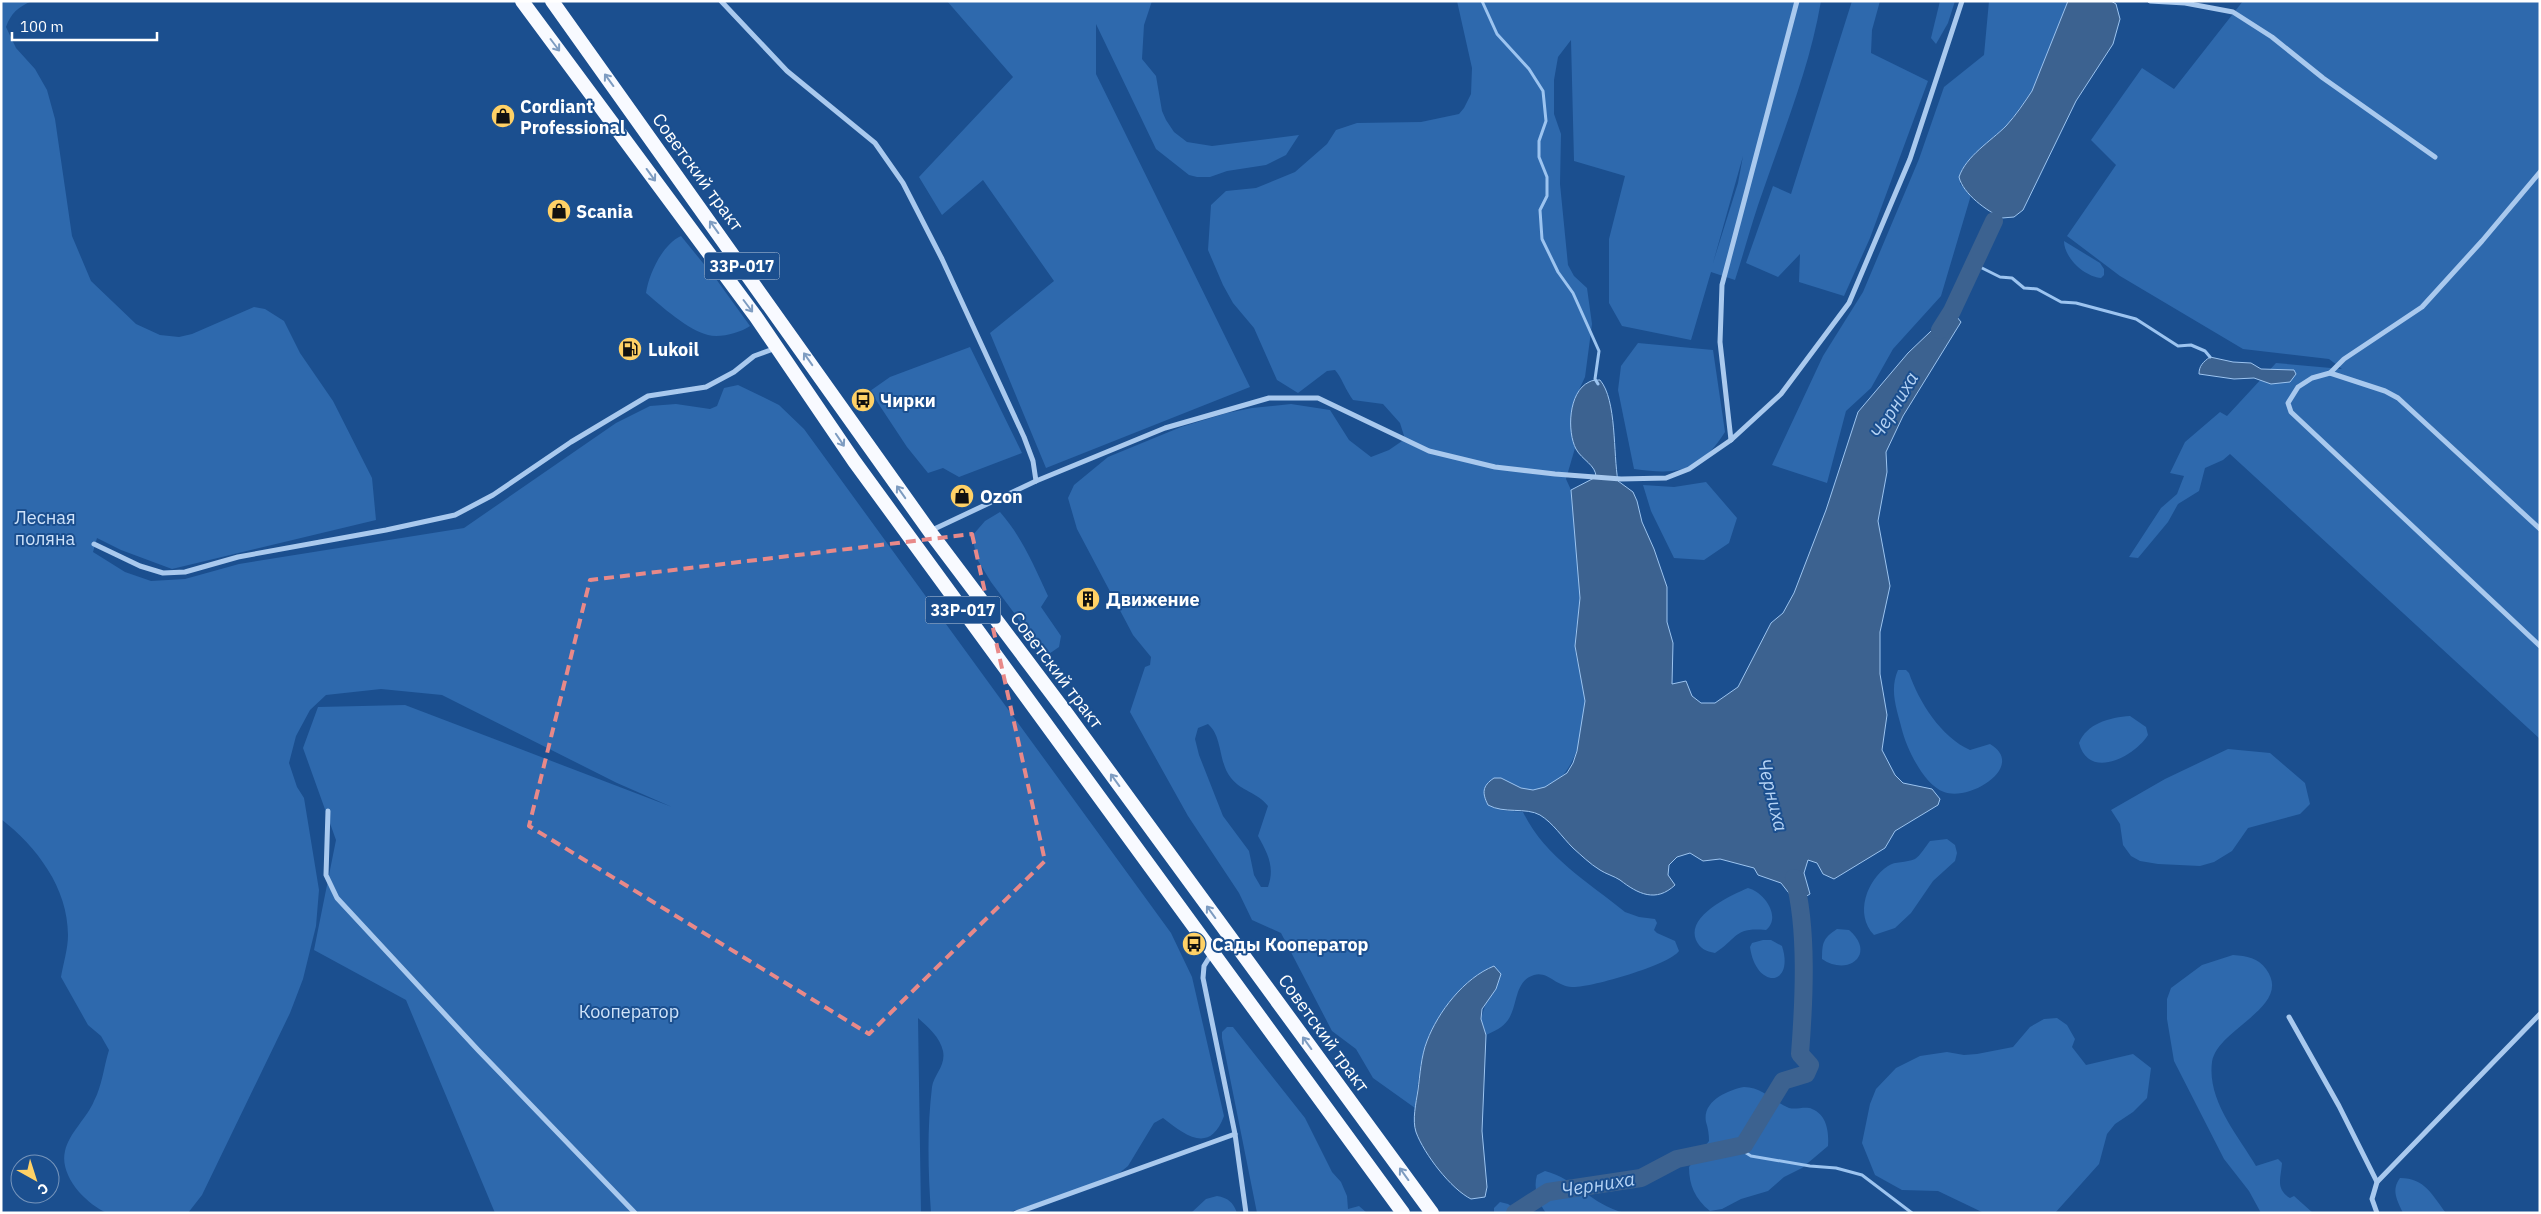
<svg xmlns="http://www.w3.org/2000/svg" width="2541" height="1214" viewBox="0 0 2541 1214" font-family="'IBM Plex Sans',sans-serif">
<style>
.green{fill:#2e69ad;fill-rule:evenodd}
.water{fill:#3c6290;stroke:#9cc4f0}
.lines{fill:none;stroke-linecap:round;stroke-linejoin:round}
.stream{stroke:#9cc4f0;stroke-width:3}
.river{stroke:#3c6290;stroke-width:18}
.minor{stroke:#a9c9ee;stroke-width:5}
.trunk{stroke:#f8faff;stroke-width:14}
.oneway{stroke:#7e9cc1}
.marked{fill:none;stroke:#e88989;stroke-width:4;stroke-dasharray:10 6;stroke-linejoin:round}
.labels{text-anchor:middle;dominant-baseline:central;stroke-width:4;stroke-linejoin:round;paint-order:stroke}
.shield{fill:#1b4f8f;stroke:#bbcadd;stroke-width:1}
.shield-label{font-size:16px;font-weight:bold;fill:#fff}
.poi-label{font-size:18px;font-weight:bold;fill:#fff;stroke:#1b4f8f;text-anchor:start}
.street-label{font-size:18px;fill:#fff;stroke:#1b4f8f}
.park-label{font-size:18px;fill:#cfe3fa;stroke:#1b4f8f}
.water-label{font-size:19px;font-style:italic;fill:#b5d3f5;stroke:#1b4f8f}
</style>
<rect width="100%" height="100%" fill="#1b4f8f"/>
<!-- green -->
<g class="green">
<path d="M1 1H32C18 7 11 13 6 27L16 48 35 69 47 90 55 119 72 236 91 281 136 324 160 335 179 337 192 334 254 307 265 309 284 321 300 353 333 401 372 478 376 520 172 569 121 550 97 538 93 552 125 572 151 581 185 579 239 564 464 528 616 423 650 406 676 404 710 409 717 406 724 388 738 385 767 399 779 405 804 429 1171 933 1192 977 1224 1116C1210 1154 1186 1136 1163 1118L1154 1123 1128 1166 1112 1179 1007 1213H931C928 1170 927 1129 932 1087 934 1074 946 1066 943 1051 940 1037 928 1027 918 1018L921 1213H495L406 1000 314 950 336 840 303 748 318 707 405 705 672 807 617 783 442 695 381 689 326 695 310 710 296 736 289 763 297 787 304 798 319 890 316 926 303 979 290 1013 202 1195 188 1213H107C86 1204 59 1176 65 1151 69 1133 87 1118 94 1101 102 1086 104 1066 109 1050L101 1036 88 1025 61 977C63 964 68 949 68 935 68 888 37 847 1 819Z"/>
<polygon points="947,1 1152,1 1144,25 1142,59 1156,76 1162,111 1166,120 1174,132 1187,142 1212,146 1299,135 1286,155 1266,165 1227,171 1210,177 1197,177 1189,175 1156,149 1096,24 1096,74 1250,387 1046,468 990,333 1054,281 983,180 942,215 919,177 1013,77"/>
<path d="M1457 1H1821C1810 66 1785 127 1764 188 1753 218 1745 249 1735 280L1711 272 1691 340 1622 326 1609 303V239L1625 176 1574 161 1571 40 1558 57 1554 80V114L1561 134 1560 184 1568 265 1574 276 1587 288 1592 324 1585 377 1573 403 1572 433 1575 448 1566 479 1571 490C1573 525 1580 560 1580 596 1580 612 1575 629 1575 645 1576 664 1585 682 1585 701 1586 732 1572 791 1532 790 1521 790 1510 783 1501 778V810L1523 812C1544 856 1588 882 1625 912L1639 917 1655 919 1657 923 1654 930 1657 933 1675 941 1679 951C1669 965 1590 988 1572 987 1555 986 1548 971 1534 975 1514 981 1518 1006 1508 1020 1502 1028 1495 1031 1486 1035L1481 1019 1487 999 1496 989 1494 966C1467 975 1435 1016 1426 1043 1419 1063 1418 1087 1415 1108L1373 1078 1356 1049 1332 1031 1281 933 1252 920 1239 893 1188 816 1130 712 1145 667 1150 665 1151 657 1133 635 1077 529 1068 498 1074 485 1108 457 1181 427 1227 413 1252 408 1291 404 1330 410 1349 440 1371 457 1389 450 1405 439 1400 423 1383 404 1353 400C1346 391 1341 376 1335 370L1327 371 1298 393 1277 380 1254 328 1233 303 1223 285 1208 250 1211 205 1226 191 1256 188 1295 172 1327 144 1336 130 1357 123 1421 122 1459 114 1464 108 1471 94 1472 68ZM1743 156 1738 183 1713 263ZM1208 724C1223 737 1218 762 1231 778 1241 791 1257 792 1268 806L1258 836C1268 854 1275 867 1268 887H1261L1254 875 1249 851 1223 816 1199 755 1195 739 1198 728Z"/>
<polygon points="1852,1 1880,1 1872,30 1871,53 1928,81 1870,238 1844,296 1799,282 1800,254 1778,277 1746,263 1773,186 1791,194"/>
<polygon points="1940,1 1955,1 1948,23 1936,44 1931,38"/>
<polygon points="1989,1 2068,1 2032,91 2008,124 1966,164 1960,173 1960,184 1971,195 1941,296 1893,349 1871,388 1846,411 1827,483 1772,465 1823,356 1863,292 1919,159 1944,87 1984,55"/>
<polygon points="2243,1 2540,1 2540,739 2230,454 2223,460 2205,468 2199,491 2178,504 2168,522 2138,558 2129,557 2161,508 2177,494 2184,476 2170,473 2185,442 2220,412 2227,416 2276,363 2342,369 2329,359 2243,349 2120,276 2067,236 2116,165 2091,140 2142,68 2174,89"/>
<path d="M681 236 716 279 750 326C740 333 720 338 708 335 688 330 661 306 646 293 649 273 663 244 681 236Z"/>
<path d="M2064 241 2100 263 2104 269V275L2101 278C2085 277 2064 258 2064 241Z"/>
<path d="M1638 343 1713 350 1725 432C1699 472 1679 475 1634 469L1618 390 1621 366Z"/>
<polygon points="970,347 1022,453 959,477 943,468 928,473 907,447 870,391 890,377"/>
<polygon points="1706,482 1737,518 1729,543 1704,560 1674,558 1651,511 1643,485 1674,487"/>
<path d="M1000 512C1022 537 1034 566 1048 596L1041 607 1061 636 1059 647 1046 656 991 582 977 559 972 536 985 521Z"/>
<path d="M1898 670H1906L1909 673C1919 702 1941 737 1970 750L1990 744C2027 766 1970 802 1944 792 1924 785 1907 749 1902 730 1897 709 1889 691 1898 670Z"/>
<path d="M2130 716 2146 727 2148 735C2135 756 2089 781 2079 743 2086 724 2110 717 2130 716Z"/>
<polygon points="2228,749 2270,753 2305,783 2310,804 2300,814 2248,828 2232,851 2214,862 2200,866 2158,864 2140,861 2131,856 2123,845 2120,824 2111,810 2165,779"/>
<path d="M1947 839 1955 845 1957 853 1955 861 1933 881 1911 913 1895 928 1874 935C1854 914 1867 880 1888 866 1895 861 1906 863 1915 859 1920 856 1926 846 1930 841Z"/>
<path d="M1748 888C1764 892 1782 917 1766 930 1734 927 1738 938 1715 953 1706 951 1700 949 1696 940 1686 916 1731 895 1748 888Z"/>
<path d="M1837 929 1849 930C1877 954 1848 977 1822 959 1822 943 1823 938 1837 929Z"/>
<path d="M1763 940H1771L1782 946C1795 987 1756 990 1750 947L1752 943Z"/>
<path d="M2233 955C2247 956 2258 958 2266 969 2294 1007 2217 1028 2212 1062 2207 1101 2238 1135 2256 1166L2278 1159 2282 1163C2281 1178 2275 1189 2290 1198L2294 1196 2313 1213H2261L2249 1191 2224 1159 2174 1061 2167 1019V999L2171 988 2202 965Z"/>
<polygon points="2057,1018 2067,1025 2075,1039 2072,1047 2086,1065 2133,1054 2151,1068 2147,1098 2133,1112 2115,1124 2107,1134 2099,1164 2055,1213 1984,1213 1938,1191 1902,1190 1875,1175 1862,1143 1870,1104 1876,1089 1896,1068 1920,1056 1947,1052 1964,1055 1977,1054 2013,1047 2030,1027 2044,1019"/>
<polygon points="1227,1027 1233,1027 1305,1118 1332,1172 1341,1182 1347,1196 1348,1209 1359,1206 1367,1213 1257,1213 1222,1038 1222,1032"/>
<path d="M1744 1087C1762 1087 1773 1101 1789 1108 1796 1110 1806 1106 1812 1109 1827 1115 1829 1132 1828 1146L1802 1168 1784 1177 1768 1191 1741 1199 1722 1209 1710 1211C1695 1199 1689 1185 1689 1167L1709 1141C1709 1134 1708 1128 1706 1122 1702 1101 1728 1090 1744 1087Z"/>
<path d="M1545 1171C1576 1179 1590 1204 1625 1213H1546C1538 1202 1533 1188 1537 1175Z"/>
<path d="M2400 1178C2425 1178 2432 1195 2446 1213H2403C2397 1200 2391 1190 2400 1178Z"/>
<path d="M1217 1196C1228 1198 1233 1202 1237 1213H1191L1206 1199Z"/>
<polygon points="1500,1202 1508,1204 1521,1213 1494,1213 1494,1208"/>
</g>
<!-- water -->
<g class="water">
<path d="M2068 1H2111L2116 4 2120 19 2113 44 2076 101 2023 210 2014 217 2002 218C1987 211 1963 194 1959 177 1966 156 1991 141 2006 126 2016 115 2024 103 2032 91Z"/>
<path d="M1952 311 1961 322 1903 416 1886 452 1887 472 1878 521 1890 586 1880 632V674L1887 715 1882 750 1895 775 1903 783 1932 789 1940 799 1938 805 1895 831 1885 848 1834 879 1823 874 1817 863 1808 860 1804 873 1810 894 1800 900 1792 897 1781 883 1758 875 1754 868 1720 859 1703 861 1690 853 1677 857 1669 865 1668 875 1675 885C1656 903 1638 894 1620 880 1614 876 1606 874 1600 870 1590 864 1581 855 1573 848 1562 837 1553 823 1540 815 1526 807 1504 814 1488 805 1482 793 1482 786 1494 778H1501L1521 788 1533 790 1545 787 1567 773 1573 763 1577 751 1585 701 1575 646 1580 598 1571 490 1596 477C1596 465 1582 460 1576 449 1567 432 1568 392 1589 382 1592 380 1597 380 1600 380 1617 400 1613 454 1618 481L1633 492 1637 501 1642 522 1654 549 1667 587V622L1673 643 1672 684 1686 681 1692 696 1701 703H1715L1738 687 1771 623 1783 613 1794 593 1826 510 1858 412 1908 353Z"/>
<path d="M2210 357 2233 362 2251 363 2261 369 2294 370 2296 374 2290 382 2271 384 2254 378 2234 379 2199 374C2199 366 2203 362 2210 357Z"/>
<path d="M1494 966 1501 974 1496 989 1482 1009 1481 1019 1486 1035 1482 1131 1487 1187 1485 1197 1471 1199C1451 1189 1424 1154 1416 1132 1412 1120 1416 1103 1418 1090 1420 1075 1421 1056 1427 1041 1438 1012 1464 978 1494 966Z"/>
</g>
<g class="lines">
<!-- stream -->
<g class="stream">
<polyline points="1482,1 1497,34 1529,69 1543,91 1546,121 1539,141 1539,157 1547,177 1547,196 1540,210 1542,239 1558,272 1573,293 1599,351 1595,379 1598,384"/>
<polyline points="1974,264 2000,277 2012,278 2024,288 2037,289 2061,302 2076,303 2136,319 2178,346 2191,345 2205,351 2210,357"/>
<polyline points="1735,1146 1751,1156 1810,1166 1836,1168 1862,1175 1912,1213"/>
</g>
<!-- river -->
<g class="river">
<polyline points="1940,330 1952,311 1994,221"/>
<path d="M1515 1213 1548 1192 1641 1178 1677 1159 1744 1145 1783 1081 1806 1074 1810 1065 1800 1054C1804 1002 1808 928 1794 878"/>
</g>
<!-- minor -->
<g class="minor">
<polyline points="721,1 787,71 875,143 903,183 942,259 1024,437 1033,461 1036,481"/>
<polyline points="2150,1 2185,3 2233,12 2272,37 2323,78 2435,157"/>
<polyline points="2540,172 2482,241 2422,307 2344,359 2330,373 2312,378 2298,387 2288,403 2291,412 2540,646"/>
<polyline points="2330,373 2385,391 2398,398 2540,529"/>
<polyline points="1731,440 1720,342 1722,285 1797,1"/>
<polyline points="930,531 1036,481 1165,428 1269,398 1318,398 1429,451 1495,467 1555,474 1621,479 1666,478 1689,469 1731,440 1781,394 1849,303 1910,159 1962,1"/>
<polyline points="94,544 140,566 163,573 185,572 238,557 386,530 455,515 493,495 571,442 648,396 706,387 734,372 754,356 776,348"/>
<polyline points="328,811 326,875 337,898 478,1050 635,1213"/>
<polyline points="1212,953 1204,966 1203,978 1235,1134 1246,1213"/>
<polyline points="2289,1017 2339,1106 2377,1182"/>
<polyline points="1016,1213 1235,1134"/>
<polyline points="2377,1213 2372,1199 2377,1182 2540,1014"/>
</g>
<!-- trunk -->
<g class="trunk">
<polyline points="522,1 756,317 854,461 1403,1213"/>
<polyline points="552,1 930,532 1067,714 1432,1213"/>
</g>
</g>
<!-- one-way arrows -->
<defs><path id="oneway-shaft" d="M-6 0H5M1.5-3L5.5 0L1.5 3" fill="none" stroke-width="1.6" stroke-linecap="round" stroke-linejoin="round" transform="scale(1.25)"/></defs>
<g class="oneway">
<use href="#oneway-shaft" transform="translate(555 45) rotate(53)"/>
<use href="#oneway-shaft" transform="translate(609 80) rotate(-126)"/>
<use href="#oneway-shaft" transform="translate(651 175) rotate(54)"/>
<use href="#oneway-shaft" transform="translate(714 227) rotate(-126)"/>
<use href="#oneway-shaft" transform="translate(748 306) rotate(53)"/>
<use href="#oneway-shaft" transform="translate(808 359) rotate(-125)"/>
<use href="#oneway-shaft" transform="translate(840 440) rotate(56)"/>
<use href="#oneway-shaft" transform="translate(901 492) rotate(-125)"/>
<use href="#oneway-shaft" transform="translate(1115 780) rotate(-126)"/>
<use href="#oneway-shaft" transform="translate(1211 912) rotate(-126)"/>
<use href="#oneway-shaft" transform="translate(1307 1043) rotate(-126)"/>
<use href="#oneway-shaft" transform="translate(1404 1174) rotate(-126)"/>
</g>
<!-- marked area -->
<path class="marked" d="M972 534 1045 861 869 1034 529 826 590 580Z"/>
<!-- icons -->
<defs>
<g id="shop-disc" transform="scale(1.25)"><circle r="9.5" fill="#ffd166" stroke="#1b4f8f"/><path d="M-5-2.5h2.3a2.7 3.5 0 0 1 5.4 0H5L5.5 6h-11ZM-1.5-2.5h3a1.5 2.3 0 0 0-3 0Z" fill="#111"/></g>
<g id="fuel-disc" transform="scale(1.25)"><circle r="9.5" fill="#ffd166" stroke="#1b4f8f"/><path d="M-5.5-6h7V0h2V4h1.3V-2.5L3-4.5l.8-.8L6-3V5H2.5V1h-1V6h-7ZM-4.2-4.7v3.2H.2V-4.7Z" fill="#111"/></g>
<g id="bus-disc" transform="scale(1.25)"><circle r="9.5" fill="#ffd166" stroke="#1b4f8f"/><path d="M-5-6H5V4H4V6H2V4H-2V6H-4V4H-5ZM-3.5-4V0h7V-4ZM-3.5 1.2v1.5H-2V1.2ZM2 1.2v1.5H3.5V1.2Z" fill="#111"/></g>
<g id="building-disc" transform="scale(1.25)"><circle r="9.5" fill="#ffd166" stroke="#1b4f8f"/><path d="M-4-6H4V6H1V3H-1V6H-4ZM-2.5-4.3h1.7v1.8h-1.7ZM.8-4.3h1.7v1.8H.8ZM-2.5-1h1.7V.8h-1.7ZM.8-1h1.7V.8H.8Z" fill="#111"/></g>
</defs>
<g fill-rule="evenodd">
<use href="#shop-disc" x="503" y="116"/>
<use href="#shop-disc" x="559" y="211"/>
<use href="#fuel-disc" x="630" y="349"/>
<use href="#bus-disc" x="863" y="400"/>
<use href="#shop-disc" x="962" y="496"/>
<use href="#building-disc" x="1088" y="599"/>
<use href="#bus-disc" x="1194" y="944"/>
</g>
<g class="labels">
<!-- shield labels -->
<g class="shield">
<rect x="704.5" y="252.5" width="75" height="27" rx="4"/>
<rect x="925.5" y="596.5" width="75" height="27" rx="4"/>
</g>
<g class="shield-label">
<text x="742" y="266">33Р-017</text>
<text x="963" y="610">33Р-017</text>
</g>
<!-- poi labels -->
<g class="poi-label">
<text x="520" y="106">Cordiant<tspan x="520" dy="21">Professional</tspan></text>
<text x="576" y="211">Scania</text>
<text x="648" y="349">Lukoil</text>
<text x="880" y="400">Чирки</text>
<text x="980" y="496">Ozon</text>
<text x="1106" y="599">Движение</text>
<text x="1212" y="944">Сады Кооператор</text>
</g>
<!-- street labels -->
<g class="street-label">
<text transform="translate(698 172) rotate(54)">Советский тракт</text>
<text transform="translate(1057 670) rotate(53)">Советский тракт</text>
<text transform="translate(1324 1033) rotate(54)">Советский тракт</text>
</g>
<!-- park labels -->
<g class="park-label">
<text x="45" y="517">Лесная<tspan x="45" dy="21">поляна</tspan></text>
<text x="629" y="1011">Кооператор</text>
</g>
<!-- water labels -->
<g class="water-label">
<text transform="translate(1894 405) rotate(-59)">Черниха</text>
<text transform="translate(1773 795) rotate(76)">Черниха</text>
<text transform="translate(1598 1184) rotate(-9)">Черниха</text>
</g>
</g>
<!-- border -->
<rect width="2541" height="1214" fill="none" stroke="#ffffff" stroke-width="5"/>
<!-- north arrow -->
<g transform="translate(35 1179) rotate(141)"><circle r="24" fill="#1b4f8f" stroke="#7695bc"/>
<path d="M0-4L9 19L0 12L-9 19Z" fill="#ffd166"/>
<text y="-8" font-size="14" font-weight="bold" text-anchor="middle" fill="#ffffff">С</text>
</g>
<!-- scale -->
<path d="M12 32v8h145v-8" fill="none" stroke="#ffffff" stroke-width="2.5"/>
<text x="20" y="32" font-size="15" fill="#ffffff" stroke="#1b4f8f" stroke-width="4" paint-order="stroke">100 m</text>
</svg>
